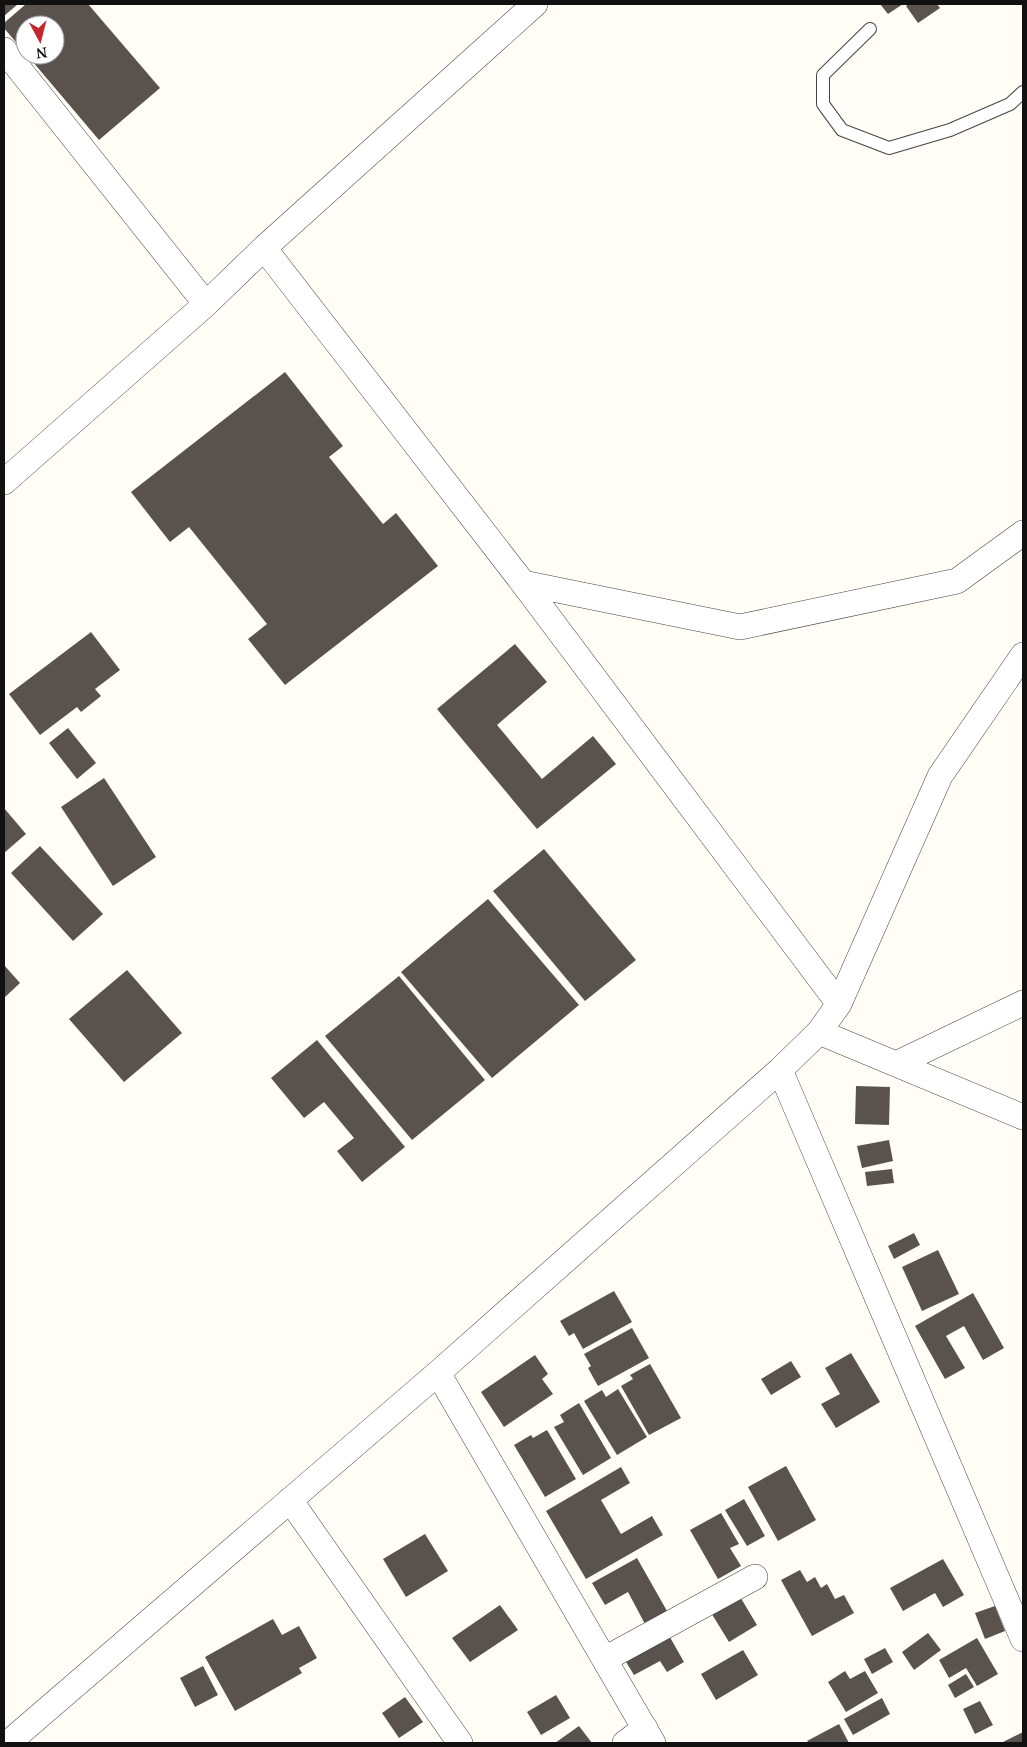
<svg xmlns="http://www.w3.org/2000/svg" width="1027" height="1747" font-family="'Noto Serif',serif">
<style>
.building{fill:#5a524d}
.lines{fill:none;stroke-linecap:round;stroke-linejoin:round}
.lane-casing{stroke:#444;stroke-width:14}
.street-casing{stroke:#444;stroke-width:26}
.lane{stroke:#fff;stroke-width:12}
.street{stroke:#fff;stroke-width:25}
</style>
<rect width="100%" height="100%" fill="#fffdf5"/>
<path class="building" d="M4,4H18L4,16Z
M26,4H88L160,88L99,140L27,55H55V25H25V53L4,28V23Z
M880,4H903L888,14Z
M909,4H937L940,8L918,23L906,6Z
M285,372L343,446L329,457L383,524L396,513L438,566L285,685L248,639L267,624L189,527L170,542L131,492Z
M91,632L120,670L95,689L101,696L81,712L77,707L40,735L9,694Z
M515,644L547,682L497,725L542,779L593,736L616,764L537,829L437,709Z
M68,728L96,763L77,779L49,743Z
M104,778L156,857L113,886L61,807Z
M4,808L26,834L4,853Z
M40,846L103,914L73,941L11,873Z
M544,849L636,960L585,1001L493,891Z
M488,899L579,1005L492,1078L401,972Z
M4,965L20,983L4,998Z
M127,970L182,1033L124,1082L69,1019Z
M399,976L485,1080L412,1140L325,1036Z
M317,1040L405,1147L362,1182L337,1151L354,1138L324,1102L304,1118L271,1078Z
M856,1086L890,1087L889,1125L855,1124Z
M889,1140L893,1161L862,1168L857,1146Z
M892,1169L894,1183L867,1186L865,1172Z
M914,1233L920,1245L894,1259L888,1246Z
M938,1250L959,1294L922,1311L902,1267Z
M614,1291L632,1322L583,1349L574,1333L569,1336L560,1321Z
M973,1293L1004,1348L983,1360L964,1326L946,1336L965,1368L945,1379L915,1326Z
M632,1328L649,1358L598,1386L588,1368L591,1366L584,1354Z
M851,1353L880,1402L836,1428L821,1404L840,1394L825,1368Z
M535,1355L548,1374L542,1379L553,1394L504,1427L481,1392Z
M791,1361L801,1377L771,1395L761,1379Z
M650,1364L681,1418L649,1435L621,1386L633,1379L630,1375Z
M618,1389L647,1437L617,1455L584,1401L602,1390L606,1397Z
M579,1403L611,1458L583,1475L554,1427L564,1422L560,1415Z
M547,1430L576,1479L545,1497L514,1445L531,1435L533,1438Z
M786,1466L816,1520L778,1541L748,1487Z
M621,1467L630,1483L601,1500L621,1534L652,1516L663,1535L586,1579L546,1511Z
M744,1499L765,1536L747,1546L725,1510Z
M721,1513L739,1544L730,1548L741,1566L718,1579L690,1530Z
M425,1534L448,1571L406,1597L383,1559Z
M637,1558L667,1611L645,1624L628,1592L605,1605L592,1583Z
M943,1559L964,1595L943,1607L935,1593L903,1611L890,1588Z
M800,1570L807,1582L815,1577L821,1588L827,1584L835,1599L844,1595L854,1613L812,1636L781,1580Z
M739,1595L757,1625L729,1642L710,1611Z
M500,1605L518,1630L470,1662L452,1638Z
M995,1606L1005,1631L985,1639L975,1613Z
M273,1619L282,1635L299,1626L317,1658L299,1668L302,1673L235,1711L205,1657Z
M667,1632L684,1662L667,1672L660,1661L634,1675L623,1657Z
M928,1633L941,1650L914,1670L902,1652Z
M977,1638L998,1674L977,1686L966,1668L949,1678L939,1660Z
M885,1648L893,1662L872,1674L864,1659Z
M743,1650L758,1675L716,1700L701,1674Z
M203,1666L218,1695L195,1707L180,1678Z
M845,1671L850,1679L865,1671L878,1693L846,1712L828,1682Z
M966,1674L974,1687L955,1698L948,1685Z
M556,1695L570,1718L541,1735L527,1712Z
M405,1697L423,1722L399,1738L382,1713Z
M882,1698L890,1714L853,1735L844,1719Z
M980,1701L993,1725L975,1734L963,1709Z
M839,1724L849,1743H809L807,1741Z
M579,1726L592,1743H555Z
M1023,1732V1743H1001Z"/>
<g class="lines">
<g class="lane-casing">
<path id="lane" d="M870,29L823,75V104L842,130L889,148L950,130L1010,104L1023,92"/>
</g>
<g class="street-casing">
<path id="street" d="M4,50L206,304
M264,248L523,583L839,1004
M4,482L206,304L264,248L535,4
M523,583L740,627L957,581L1023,533
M819,1032L1023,1117
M896,1064L1023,1003
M780,1070L1023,1639
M438,1373L653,1743
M290,1500L460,1743
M605,1659L755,1577
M8,1743L438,1373L780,1070L819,1032L839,1004L940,776L1023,655
M625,1743L645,1728"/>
</g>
<use href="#lane" class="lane"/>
<use href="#street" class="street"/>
</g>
<rect width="1027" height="1747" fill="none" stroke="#111111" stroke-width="10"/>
<g transform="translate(40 40) rotate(173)"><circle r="24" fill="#ffffff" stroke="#a0a0a0"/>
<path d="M0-4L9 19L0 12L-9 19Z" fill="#c4262e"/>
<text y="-8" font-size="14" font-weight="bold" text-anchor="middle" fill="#111111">N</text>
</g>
</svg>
